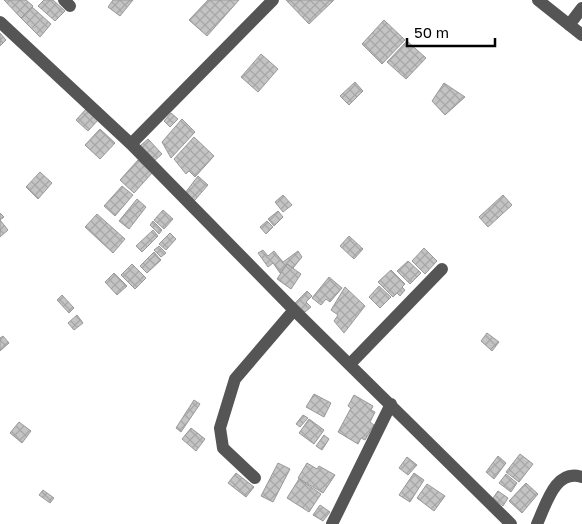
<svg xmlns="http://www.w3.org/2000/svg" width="582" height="524" font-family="'Golos Text',sans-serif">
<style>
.building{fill:url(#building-cross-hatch);stroke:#999}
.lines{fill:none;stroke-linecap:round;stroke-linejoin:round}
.minor{stroke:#555;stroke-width:12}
</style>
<defs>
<pattern id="building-cross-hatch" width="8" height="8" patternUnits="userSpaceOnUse" patternTransform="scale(1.25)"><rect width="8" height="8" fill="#c4c4c4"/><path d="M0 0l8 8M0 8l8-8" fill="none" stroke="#a7a7a7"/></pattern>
</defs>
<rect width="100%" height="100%" fill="#fff"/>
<path class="building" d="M4,0H26L33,6L21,18Z
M44,0H53L65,11L55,21L38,6Z
M113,0H133L120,16L108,7Z
M208,0H239L207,36L189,20Z
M286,0H334L309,24Z
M32,7L51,24L40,37L21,18Z
M384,20L405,40L382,64L362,44Z
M0,33L6,40L0,46Z
M407,41L426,58L406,79L387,62Z
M261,54L278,69L258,92L241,77Z
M355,82L363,91L349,105L340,96Z
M444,83L465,97L445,115L432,101Z
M87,108L99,119L88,131L76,120Z
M171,113L178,119L170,127L164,121Z
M182,119L195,132L171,158L162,142Z
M100,129L115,143L100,159L85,145Z
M194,137L214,156L195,177L189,171L186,174L174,159Z
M148,139L162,154L154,161L140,146Z
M138,160L152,173L134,193L120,180Z
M40,172L52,183L38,199L26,187Z
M198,176L208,185L194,201L185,193Z
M122,186L133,195L115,216L104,206Z
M283,195L292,205L283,212L275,202Z
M503,195L512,205L488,227L479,217Z
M137,199L146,207L129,229L119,221Z
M163,210L173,219L164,229L154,220Z
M278,211L283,217L274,226L268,219Z
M0,213L4,217L0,220L8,230L0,237Z
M97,214L125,239L113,253L85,227Z
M153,221L162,230L159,234L150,225Z
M267,221L273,227L266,234L260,227Z
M153,230L158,236L142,252L136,246Z
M170,233L176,239L166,250L159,244Z
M349,236L363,249L354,259L340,246Z
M159,246L166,253L161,257L154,250Z
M424,248L437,261L425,274L412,261Z
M263,250L268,256L274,251L283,262L298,251L302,257L293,268L287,264L280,273L273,263L268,267L258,253Z
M154,252L161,260L147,273L140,266Z
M408,261L421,273L410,284L397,271Z
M132,264L146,278L135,289L121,275Z
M287,264L301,274L291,289L277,279Z
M391,270L405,284L402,287L405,290L400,296L397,293L393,297L378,282Z
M114,273L127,286L117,295L105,282Z
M329,277L342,288L330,302L326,299L321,305L312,298Z
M379,286L391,297L380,308L369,297Z
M345,287L365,306L344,333L334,321L338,315L331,310Z
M307,291L312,296L306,302L311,307L305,312L295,303Z
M62,295L74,308L69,313L57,300Z
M77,315L83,323L74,330L68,323Z
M487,333L499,342L492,351L481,341Z
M3,336L9,343L0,351V338Z
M314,394L331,403L324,417L306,407Z
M354,395L373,406L371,410L375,412L370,422L374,425L365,440L361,438L358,444L338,432L351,408L348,406Z
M194,400L200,404L181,432L176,428Z
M303,415L308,418L300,427L296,424Z
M309,419L324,430L314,444L299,433Z
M19,422L31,431L22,443L10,433Z
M191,428L205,439L196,451L182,439Z
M324,435L329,439L322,450L316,446Z
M520,454L533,464L519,482L506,472Z
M498,456L506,463L494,479L486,472Z
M407,457L417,465L408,475L399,468Z
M278,463L290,469L273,502L261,496Z
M307,463L317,469L319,466L335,475L323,493L298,478Z
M236,473L254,487L246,497L228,483Z
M414,473L424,480L410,502L399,495Z
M506,474L517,483L511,492L499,483Z
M299,479L321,494L309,512L287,498Z
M526,483L538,494L522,513L509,501Z
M427,484L445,496L434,511L417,498Z
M43,490L54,498L50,503L39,495Z
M498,491L508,498L503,506L493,498Z
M320,505L330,512L323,521L313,515Z"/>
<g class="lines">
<path class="minor" d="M64,0L70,6
M538,0L582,35
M0,22L131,144L294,310L511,524
M569,25L582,8
M131,144L273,0
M350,364L442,269
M255,478L223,448L220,428L235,379L294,310
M332,524L391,404
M537,524C546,505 555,468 582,477"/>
</g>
<path d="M407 38v8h88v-8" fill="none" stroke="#000000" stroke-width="2.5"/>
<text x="414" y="38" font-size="15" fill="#000000" stroke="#ffffff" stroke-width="4" paint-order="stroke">50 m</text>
</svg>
